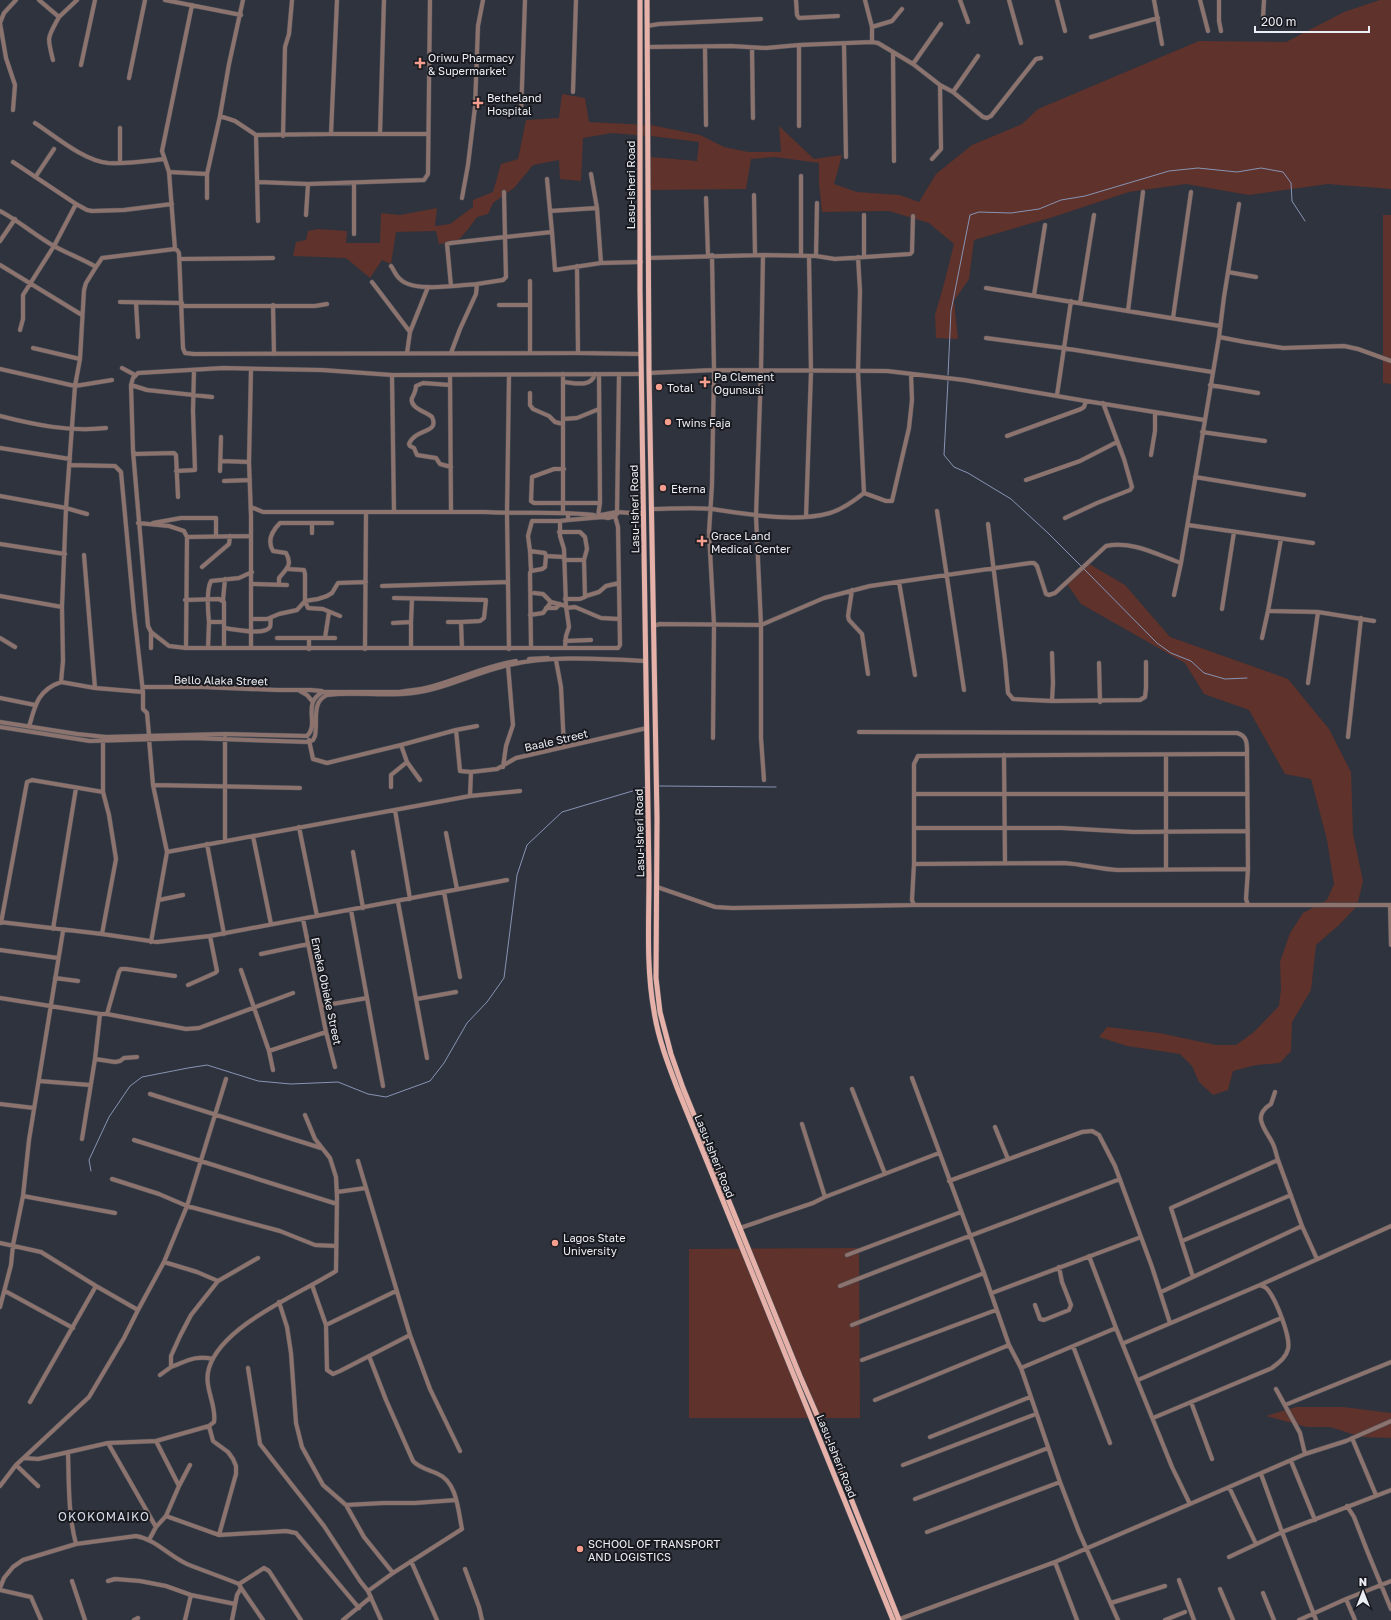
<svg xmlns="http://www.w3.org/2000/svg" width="1391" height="1620" font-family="'Golos Text',sans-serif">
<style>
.green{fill:#5f322b}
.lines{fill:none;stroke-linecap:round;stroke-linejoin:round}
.stream{stroke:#8894b5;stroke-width:1}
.minor-casing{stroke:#4c515a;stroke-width:5}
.major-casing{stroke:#4c515a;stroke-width:6}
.minor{stroke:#8c736e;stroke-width:4}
.major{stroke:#e5b1a8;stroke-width:5}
.poi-dot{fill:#f59d8e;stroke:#181a1f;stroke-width:1.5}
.labels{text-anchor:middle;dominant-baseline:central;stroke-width:4;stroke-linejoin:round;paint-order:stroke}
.poi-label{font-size:11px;fill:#ebeef5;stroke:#181a1f;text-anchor:start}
.street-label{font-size:11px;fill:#ebeef5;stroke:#181a1f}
.neighbourhood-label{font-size:12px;letter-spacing:1px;fill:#d7ddeb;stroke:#181a1f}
</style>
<rect width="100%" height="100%" fill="#2e333d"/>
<path class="green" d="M1380,0H1391V189L1328,184L1249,195L1186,184L1129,192L1053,217L974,240L969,279L954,301L958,339L936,338L935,315L944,284L954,244L929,223L889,211L822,212L819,183V163L775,157L751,159L746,189L650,190L651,157L697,161L699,142L651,136V125L700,135L724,147L748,152H781L779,126L814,159L842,155L834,184L857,192L900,195L919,202L936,174L972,145L1022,124L1038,109L1199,41L1286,42L1344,12Z
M562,94L585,98L589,122L648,125V136L612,133L583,138L581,181L560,179L559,160L533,165L514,188L493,203L488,214L477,217L469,228L457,242L439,244L436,231L396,232L391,264L382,260L370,278L346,258L293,256L296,242L306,240L308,231L318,229L347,231L346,243H380L381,213L400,215L437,208L435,226L450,224L473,207V200L493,192L501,164L518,159L526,120L559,118Z
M1383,215H1391V384L1383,383Z
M1086,562L1125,585L1170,637L1288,679L1329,729L1351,772L1353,834L1363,881L1357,906L1339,925L1316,945L1311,990L1292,1022L1291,1051L1280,1063L1256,1065L1233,1071L1228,1090L1213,1095L1199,1082L1192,1066L1180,1054L1127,1046L1099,1037L1107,1027L1159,1033L1216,1045H1236L1254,1032L1279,1006L1281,989L1280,962L1290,933L1303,913L1327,900L1334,884L1327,840L1311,779L1285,774L1249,710L1204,694L1185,663L1081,604L1067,584Z
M859,1248L860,1418H689V1249Z
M1296,1407H1343L1391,1413V1438L1362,1437L1330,1427H1307L1266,1416Z"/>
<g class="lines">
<path class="stream" d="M948,375L951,311L970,215L979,212L1011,213L1039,209L1061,200L1085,196L1169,171L1198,168L1237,172L1261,168L1283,172L1291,183L1292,201L1305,221
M948,381L944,455L954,467L968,473L1011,499L1048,533L1081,566
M1083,568L1157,643L1171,653L1191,661L1204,673L1225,679L1247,678
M659,786L776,787
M91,1171L89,1160L109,1117L130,1086L142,1077L188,1068L207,1065L258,1081L291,1084L338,1082L368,1094L386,1097L430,1081L444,1063L467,1023L487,1002L504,978L517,875L527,845L562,812L646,787"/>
<g class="minor-casing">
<path id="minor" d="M39,0L59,17C47,39 47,36 53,60
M165,0L241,15
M796,0L797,15L799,18L838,16
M865,0L872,27V42
M960,0L968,22
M1009,0L1021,43
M1057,0L1065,31
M1154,0L1162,44
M1200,0L1208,31
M1219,0V21L1221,31
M192,5L162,151L169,172L175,249L177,250L179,253L183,348L185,353L194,354L578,353L641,354
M59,17L77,0
M1263,18L1264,0
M0,23L6,58L15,85L13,110
M0,23L4,13L16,0
M647,26L659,24L761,19
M872,27L892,21L902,9
M1091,37L1158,18
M844,44L846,157
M799,45V126
M647,47L731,46L766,48L799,45L872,42L878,43L913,64L940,85L953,92L983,117L987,118L991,116L1036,59L1041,58
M705,47L706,125
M752,48L753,118
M893,53L894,161
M913,64L941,24
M81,65L95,0
M129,78L145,0
M573,92L576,0
M953,92L978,56
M521,114L525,0
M220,116L235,121L256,135L331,134H428
M35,123C55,136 84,161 108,163C127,164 146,161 164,159
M120,128V163
M331,134L337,0
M380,134L384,0
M256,135L258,221
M283,136L285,47L289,34L292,0
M932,159L941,149L940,85
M13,162L76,204
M169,172L207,174
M591,174L597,208L601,263
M36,176L54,149
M547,179L552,232
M258,182L308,184L424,180L428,174L430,0
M754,195L755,255
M207,198V174L220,116L229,64L243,0
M462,198L468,165L475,107L478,26L483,0
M706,198L708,255
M0,211C19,221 36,236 54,246C68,254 83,259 96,267L102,258L175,249
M550,211L597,208
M306,215L308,184
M864,215V256
M354,234V183
M0,241L15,219
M712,255L714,370L712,485L709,532L714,624L713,738
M763,255L761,371L756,516L761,625V738L764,780
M801,256V176
M816,256L817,203
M648,258L763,255L816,256L835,259L910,254L912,252L913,216
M180,259L273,258
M0,265L82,315
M391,266C394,270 396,276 400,279C413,293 459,285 477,284
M577,266L578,353
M1228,272L1256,277
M372,282L410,332
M451,286L447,244L451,243L505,237L504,192
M986,288L1220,326
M1034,295L1045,225
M120,302L182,303
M136,303L138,337
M1080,303L1094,215
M273,305L274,354
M499,305H530
M182,306H315L327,304
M1128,311L1143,192
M1173,318L1191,192
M20,330L23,319V295L54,246L76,204L87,210L92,211L124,210L172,204
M1219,337L1245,342L1283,348L1344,346L1358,349L1391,361
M986,338L1063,348L1212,372
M33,348L80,359
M407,353L410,332L428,287
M451,353L460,329L476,294L477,284L503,280L506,277L505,237L552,232L555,270L601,263L641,262
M530,353V281
M122,368L135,375
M0,369L75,386L112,380
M649,373L714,370L887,371L964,380L1086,401L1204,420
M392,375L394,512
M450,375L451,512
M509,375L507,514L509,649
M564,382C575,383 591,388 595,374
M131,385L147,390L212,397
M450,385L423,383L416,386C416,391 414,394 412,398C409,408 427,412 432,417C440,434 415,428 409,444L410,446L414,448L417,455L436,458L440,464L451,467
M1210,385L1258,393
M530,393V405L533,409L549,416L555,422L563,424
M1057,395L1071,301
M0,416C35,425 70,432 106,428
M563,419L577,418L599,409
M1202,432L1265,441
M1007,436L1081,409L1084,407L1086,401
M0,448L70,459
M133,451L148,626L151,632L169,646L186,648H618L620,645L618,527L615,516L608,518L603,517L568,520
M1151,455L1155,431V412
M221,461L249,462
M69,465L115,466L121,472L134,612L143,692V709L147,713L149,735
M564,469H554L532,477L531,501L534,503H600
M176,471L195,470L193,411L194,370
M220,471L221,437
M1195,477L1304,495
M1026,480L1080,461L1117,442
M224,481L250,480
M864,493L886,501H892L909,428L912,400L911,374
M0,496L66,508L87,514
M178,497L176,455L174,453L135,454L133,451L131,385L133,378L138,373L223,368L322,370L392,375L641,374
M251,507L263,512H485C521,514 558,511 594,515
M651,509C671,509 692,507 712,509C747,514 795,523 830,513C843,509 854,501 864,493L858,372L860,291L858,257
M937,511L964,690
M563,513V374
M617,514L619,375
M601,515L617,512L644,514
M598,516L600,503L599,375
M806,517L811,372L809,256
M1065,518L1097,503L1130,490L1132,487L1124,459L1103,403
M138,523L169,526L184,531L187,537L251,536
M153,523L181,518H216V536
M312,523V533
M988,524L1005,660L1008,693L1013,699L1052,701L1140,700L1145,697L1146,688V662
M1188,525L1313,543
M559,532H580L585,537L587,549L584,560L585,597L580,599H565
M0,544L65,554
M530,551L531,571
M84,555L95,688L143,692
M546,556L545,553L530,551L528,536L532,521H560
M564,560H584
M202,567L229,544L230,536
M288,569L304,570L305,574V601L308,608L323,609L340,616
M899,582L915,675
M252,584L287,585
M279,584V578C286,569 293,565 286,553L273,551C267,541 272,531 280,523H332
M382,586L508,582
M852,590L848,616L849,620L862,634L868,674
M534,593L543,594L551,602
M1174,595L1181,563
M0,596L62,607
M586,596L599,592L606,586L619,583
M394,598L486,600L484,618L480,621L461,622
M185,600L219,599L224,602V648
M223,600L225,579
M546,608H556L560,604
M566,608L575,607L601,618L619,619
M1222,609L1234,532
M1268,611L1318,612L1374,621
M530,615L543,613L551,602L566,606
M251,619H267L279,614L297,610L305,601L318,599L327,596L332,593L338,583L366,582
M209,622C208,612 206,590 211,581L239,578L252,572
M411,622L412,599
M448,622H461L462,648
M393,623L411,622V648
M653,626L660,624L761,625L824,598L870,586L1030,563H1034L1037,566L1046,594L1049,595L1055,593L1106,546C1131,540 1158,555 1181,563L1219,337L1224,297L1239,204
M224,628C233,629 265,636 270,627C271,625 270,620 271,618
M0,638L15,647
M277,638H335
M309,638V649
M325,638L329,612
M1262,638L1268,611L1281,539
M565,641L591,640
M531,647L530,573L531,571L542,569L545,567L546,556L564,557
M565,647L566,636L569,627L566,606L564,549L560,536V521L568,520V513
M151,648V632
M186,648L187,537
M208,648L209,622H224
M251,648V516L249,462L251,369
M365,649L366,513
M1052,653L1053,683L1052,701
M529,659L548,658
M556,660L561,687L564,747
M1099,663L1100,702
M61,682L95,688
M1308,683L1318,612
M143,687H203L277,690H310L322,691
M300,691L307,695L313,702
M0,698L35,705
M0,722L77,734L106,737L225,734L307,736C320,724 301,703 323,692H399C409,690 420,690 430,687C459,679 486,666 516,661
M0,727L90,741L191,738L309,742L313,740L315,736C318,721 311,702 327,695C355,691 385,697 413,693C446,689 476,672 509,665C552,655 602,659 646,661
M29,727C35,705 38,690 61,682L63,661L62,607L66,508L75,386L80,359L84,290L86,283L96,267
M456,730L460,771L471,772L497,769L516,758L647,728
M859,732L1237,733C1248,736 1247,745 1247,754
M1348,737L1361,618
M149,739L153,785L167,852L151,942
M309,740L313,759L327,763L401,745L456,730L477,726
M1004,755L1005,863
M1166,755V870
M407,762L420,780
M503,767L506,746L513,725L508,665
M153,785L300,788
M391,787V775L407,762L401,745
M914,794H1247
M470,796L471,772
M395,810L410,899
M299,827L317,916
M914,828H1062L1133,832L1248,831
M446,833L457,889
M253,836L271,924
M225,841V738
M207,844L224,934
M167,852L470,796L520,791
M353,852L363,908
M914,864L1064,863C1082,864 1099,869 1117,870L1248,869
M657,887L715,907L732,908L914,905H1391
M444,892L460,977
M159,900L183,895
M398,902L427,1058
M914,905L912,900L914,864V764L918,756L1218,754H1247L1248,869L1246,899L1248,905
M1390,905L1391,945
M351,910L383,1086
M303,919L326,1032L335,1067
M0,922L102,934L157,942L210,936L507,880
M1,923L27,782L32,780L103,792
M53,929L76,788
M102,934L116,859L109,815L103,792V741
M0,950L58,958
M261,954L308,944
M241,970L269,1051L326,1032
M55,978L78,981
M188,985L215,973L217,971L210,936
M0,998L100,1014H107L186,1029L199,1028L293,993
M417,999L456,992
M321,1006L367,998
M107,1014L119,972L121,969H126L175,976
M269,1051L273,1070
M95,1059L115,1062L120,1061L124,1058L137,1057
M912,1078L984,1273L1009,1345L1021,1368L1060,1482L1079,1532L1118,1620
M39,1081L90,1085
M852,1089L885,1174
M1275,1092L1271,1104C1252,1116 1264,1127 1272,1142C1275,1147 1276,1154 1278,1160
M150,1094L321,1148
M0,1104L34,1108
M802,1124L825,1197
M995,1127L1008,1159
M82,1139L95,1059L100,1014
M134,1140L337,1204
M358,1161L410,1335L430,1389L460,1451
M112,1179L159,1194L187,1206L280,1231L315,1245L336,1246
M949,1181L1082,1132L1092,1131L1099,1135L1115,1166L1152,1267L1170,1323
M337,1192L366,1188
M23,1196L115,1213
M1302,1226L1317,1259
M740,1228L813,1203L825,1197L939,1153
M1182,1241L1291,1195
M0,1243L41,1252L96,1286L138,1310
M847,1255L961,1212
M164,1262L197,1272L218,1281
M312,1285L326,1325L327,1370L333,1374L340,1371L410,1335
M1260,1285L1391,1226
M840,1286C933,1249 1027,1215 1120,1179
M5,1291L73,1328
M1161,1292L1302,1226L1278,1160L1171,1208L1193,1277
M992,1293L1141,1237
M279,1302L287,1327L291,1353L296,1423L302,1447L323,1485L346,1505L364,1537L393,1573
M1035,1305L1040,1319L1044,1320L1069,1310L1071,1305L1062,1282L1059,1267
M0,1307L11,1265L13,1245L23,1196L29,1140L63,931
M326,1325L396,1291
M852,1325L984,1273
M1124,1343L1260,1285C1263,1286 1266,1287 1268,1290C1276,1300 1291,1337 1288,1349C1286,1358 1278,1363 1272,1368L1153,1418
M1073,1346L1110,1443
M862,1360L996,1310
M171,1367C187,1361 195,1355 213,1359
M248,1368L260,1444L324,1526L360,1581L368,1591L381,1620
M1021,1368L1116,1328
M160,1375L171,1367V1356L180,1336L191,1315L218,1281L258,1258
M1138,1380L1281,1318
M1276,1389L1300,1433L1305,1454
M875,1400L1009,1345
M30,1402L96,1286
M1191,1402L1212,1459
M1285,1405L1391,1362
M209,1426L213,1441L228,1452L233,1459L236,1466V1474L219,1535
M930,1437L1030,1397
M1352,1438L1376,1495
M108,1443L156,1527
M68,1452C69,1483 68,1514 76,1544
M24,1458L38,1459L108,1443L156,1441L209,1426L214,1422C217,1405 203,1387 209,1368C222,1325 300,1294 336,1271L337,1198L336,1177L330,1158L315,1139L305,1115
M1291,1461L1315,1520
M16,1465L38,1486
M903,1465L1036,1414
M0,1486L16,1465L89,1397L124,1338L138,1310L164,1262L187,1206L226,1079
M179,1486L190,1465
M1229,1487L1256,1544
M915,1499L1048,1448
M1190,1504L1305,1454L1346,1441L1391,1421
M346,1505L383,1503H415L456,1500
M1347,1506L1354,1517L1368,1553L1391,1609
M166,1516L219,1535L286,1531L296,1533L359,1608
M927,1532L1060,1482
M149,1540L156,1527L166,1516L179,1486L156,1441
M1229,1557L1282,1532L1261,1474
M411,1561L437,1620
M1055,1562L1077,1620
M465,1569L479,1607L482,1620
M1179,1580L1194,1620
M72,1581L85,1620
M108,1581L115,1579L140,1581L166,1586L191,1595L235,1604
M0,1588L4,1578L13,1567L23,1560L76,1544L136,1536C155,1539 169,1556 187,1564C204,1571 222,1577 239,1584
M241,1588L263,1620
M1220,1589L1233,1620
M0,1590L31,1597L41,1620
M368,1591L393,1573L462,1529C458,1510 457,1482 438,1474C430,1470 419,1468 413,1461L386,1400L369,1356
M1263,1593L1274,1620
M1111,1603L1165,1586
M134,1620L138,1618
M185,1620L191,1595
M232,1620L237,1595L241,1588L239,1584L264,1568L269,1571L301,1620
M343,1620L371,1597
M897,1620L1055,1562L1190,1504L1172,1467L1116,1328L1089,1256
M1165,1620L1185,1612
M1299,1620L1346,1599
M1316,1620L1282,1532L1391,1490
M1355,1620L1346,1599L1391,1581"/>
</g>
<g class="major-casing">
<path id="major" d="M640,0V289L649,877C649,921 646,967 654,1011C658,1038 668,1064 678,1090L893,1620
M647,0L649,373L657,818L656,978L660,1012L671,1054L683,1088L800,1376L827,1438L899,1620"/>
</g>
<use href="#minor" class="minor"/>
<use href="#major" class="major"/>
</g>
<g class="poi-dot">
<path d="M418 57h4v4h4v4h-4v4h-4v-4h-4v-4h4z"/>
<path d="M476 97h4v4h4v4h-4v4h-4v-4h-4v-4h4z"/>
<path d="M703 376h4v4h4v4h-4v4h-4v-4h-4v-4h4z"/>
<circle cx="659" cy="387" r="4"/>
<circle cx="668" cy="422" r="4"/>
<circle cx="663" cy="488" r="4"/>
<path d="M700 535h4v4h4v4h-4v4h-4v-4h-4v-4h4z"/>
<circle cx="555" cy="1243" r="4"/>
<circle cx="580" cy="1549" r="4"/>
</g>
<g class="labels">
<g class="poi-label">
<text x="428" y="57">Oriwu Pharmacy<tspan x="428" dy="13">&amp; Supermarket</tspan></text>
<text x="487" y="97">Betheland<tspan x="487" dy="13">Hospital</tspan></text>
<text x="714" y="376">Pa Clement<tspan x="714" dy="13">Ogunsusi</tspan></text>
<text x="667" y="387">Total</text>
<text x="676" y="422">Twins Faja</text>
<text x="671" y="488">Eterna</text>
<text x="711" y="535">Grace Land<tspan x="711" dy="13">Medical Center</tspan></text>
<text x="563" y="1237">Lagos State<tspan x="563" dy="13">University</tspan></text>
<text x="588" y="1543">SCHOOL OF TRANSPORT<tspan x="588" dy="13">AND LOGISTICS</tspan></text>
</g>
<g class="street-label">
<text transform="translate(630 185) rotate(-90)">Lasu-Isheri Road</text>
<text transform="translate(634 509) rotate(-91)">Lasu-Isheri Road</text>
<text transform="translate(221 680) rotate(1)">Bello Alaka Street</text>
<text transform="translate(556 740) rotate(-13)">Baale Street</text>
<text transform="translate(639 833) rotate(-91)">Lasu-Isheri Road</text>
<text transform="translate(327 991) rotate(78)">Emeka Obieke Street</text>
<text transform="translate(715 1156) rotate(68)">Lasu-Isheri Road</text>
<text transform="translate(837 1456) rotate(68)">Lasu-Isheri Road</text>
</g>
<g class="neighbourhood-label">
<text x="104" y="1516">OKOKOMAIKO</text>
</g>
</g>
<g transform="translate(1363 1592)" stroke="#181a1f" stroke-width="3" paint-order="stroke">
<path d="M0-3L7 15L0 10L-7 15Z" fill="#ebeef5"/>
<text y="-6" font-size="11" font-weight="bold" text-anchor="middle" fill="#ebeef5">N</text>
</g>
<path d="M1255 26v6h114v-6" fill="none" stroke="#ebeef5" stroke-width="2"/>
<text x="1261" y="26" font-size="12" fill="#ebeef5" stroke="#181a1f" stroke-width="3" paint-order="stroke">200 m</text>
</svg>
